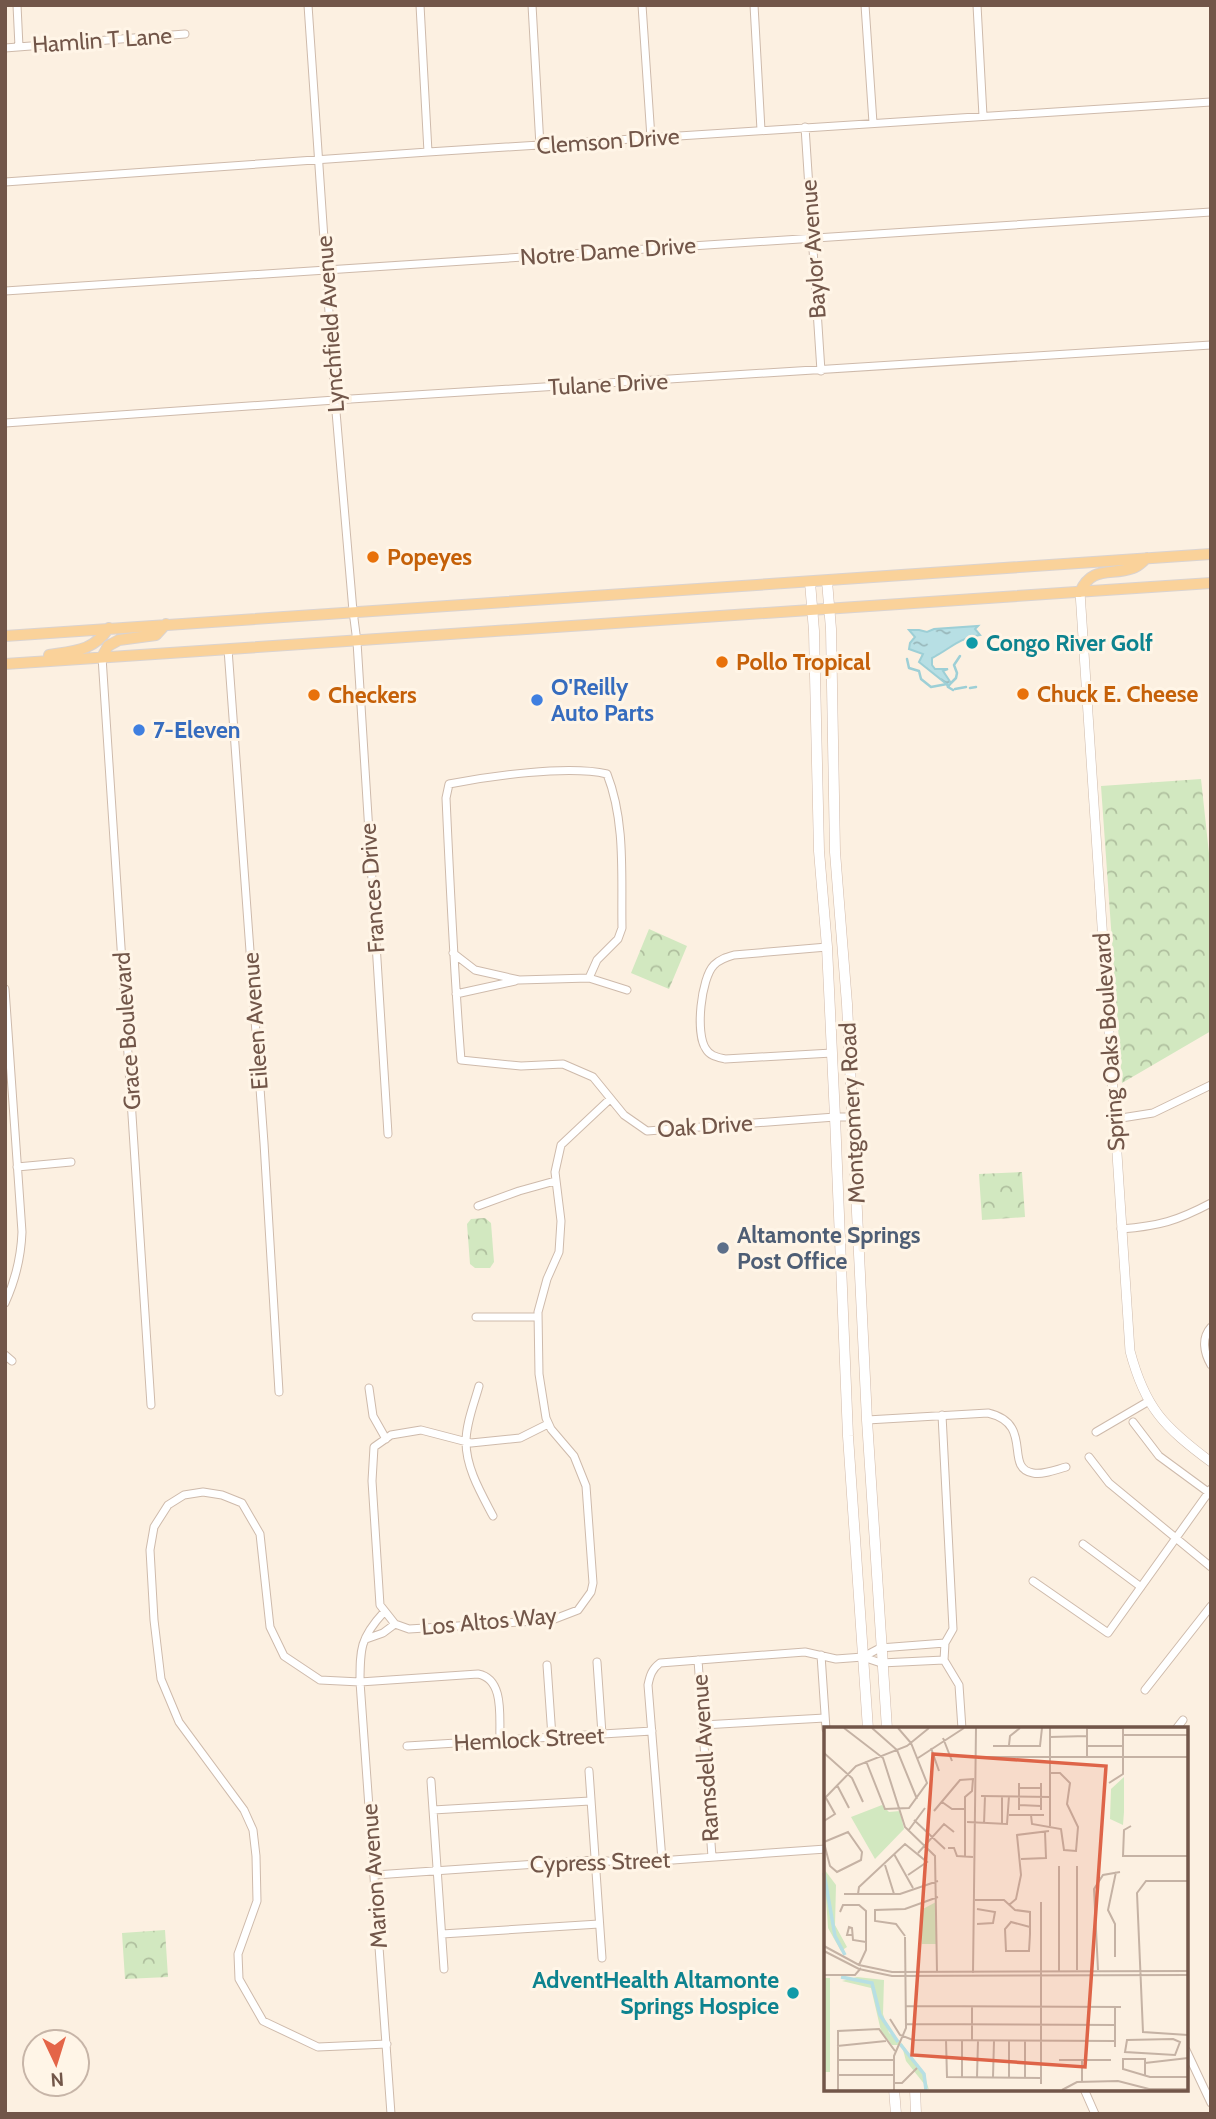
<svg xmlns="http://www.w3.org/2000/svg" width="1216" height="2119" font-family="Cabin,sans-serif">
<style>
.forest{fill:url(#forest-crowns)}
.water{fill:url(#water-ripples);stroke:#9dcfd6;stroke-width:2}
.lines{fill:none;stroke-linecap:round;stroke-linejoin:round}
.stream{stroke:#9dcfd6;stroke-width:2.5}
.minor-casing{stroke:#cebaab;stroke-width:9}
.tertiary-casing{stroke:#cebaab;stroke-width:10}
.secondary-casing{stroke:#d1b9a9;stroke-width:11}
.primary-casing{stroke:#dad3d0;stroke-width:12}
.minor{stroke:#fff;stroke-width:7}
.tertiary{stroke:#fff;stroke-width:9}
.secondary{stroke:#fff;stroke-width:10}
.primary{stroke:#fad29a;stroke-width:10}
.food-dot{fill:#e8710a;stroke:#fff5e7;stroke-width:2.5}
.culture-dot{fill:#0f9aa8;stroke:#fff5e7;stroke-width:2.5}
.shop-dot{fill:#3f7fe0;stroke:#fff5e7;stroke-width:2.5}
.service-dot{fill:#5c6f8a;stroke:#fff5e7;stroke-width:2.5}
.labels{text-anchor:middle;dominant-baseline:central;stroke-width:6;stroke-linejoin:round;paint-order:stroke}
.street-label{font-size:23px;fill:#725649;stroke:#fff5e7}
.food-label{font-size:23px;font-weight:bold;fill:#c56008;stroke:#fff5e7;text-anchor:start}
.culture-label{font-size:23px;font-weight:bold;fill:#0d838f;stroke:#fff5e7;text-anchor:start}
.shop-label{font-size:23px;font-weight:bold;fill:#366cbe;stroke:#fff5e7;text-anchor:start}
.service-label{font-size:23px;font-weight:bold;fill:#4e5e75;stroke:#fff5e7;text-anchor:start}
.inset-river{fill:none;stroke:#b7dfe4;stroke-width:3.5}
.inset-road{fill:none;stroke:#c5b2a4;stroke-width:2}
.view{fill:#de6448;fill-opacity:0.15;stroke:#de6448;stroke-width:3.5}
.inset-edge{fill:none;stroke:#725649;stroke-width:3.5}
</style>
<defs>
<pattern id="forest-crowns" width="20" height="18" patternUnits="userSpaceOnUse" patternTransform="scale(1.75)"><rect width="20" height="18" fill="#d2e8c0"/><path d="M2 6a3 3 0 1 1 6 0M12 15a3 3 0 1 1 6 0" fill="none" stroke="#afbf9e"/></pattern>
<pattern id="water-ripples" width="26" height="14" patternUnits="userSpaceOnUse" patternTransform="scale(1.75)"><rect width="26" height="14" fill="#b7dfe4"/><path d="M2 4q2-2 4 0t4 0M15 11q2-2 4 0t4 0" fill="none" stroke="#99b8bb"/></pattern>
</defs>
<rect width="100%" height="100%" fill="#fcf0e1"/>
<path class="forest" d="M1201,779L1211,872V1031L1122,1083L1101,786Z
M649,929L687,946L669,989L631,973Z
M1022,1172L1025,1217L982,1220L979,1174Z
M485,1218L491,1223L494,1262L490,1268H475L470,1264L467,1224L471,1219Z
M165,1930L168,1977L125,1979L122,1933Z"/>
<path class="water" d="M978,626L975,629L980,635C958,638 950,649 932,658V665L935,669H948L943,671L951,683L949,686L919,662L923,654L909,649L910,643L915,637L909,630H919L927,632L934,629Z"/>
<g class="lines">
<path class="stream" d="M907,659L909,668L919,671L921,679L931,687L947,684L948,687L953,690
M951,683L956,678L957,673L954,665L960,656
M970,688L976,687
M955,689L966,687"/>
<g class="minor-casing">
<path id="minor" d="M17,5L19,47
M308,5L335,400L353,611L357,642L388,1134
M420,5L428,152
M532,5L540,146
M642,5L651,138
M754,5L761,130
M865,5L873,123
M977,5L983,116
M5,48L185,34
M805,127L821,371
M5,182L428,152L1211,102
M5,291L1211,212
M5,423L335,400L1211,345
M228,649L264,1143L279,1392
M102,657L151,1405
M827,947L734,955C727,957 720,959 714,965C701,978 695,1034 706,1049C710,1056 717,1057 725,1059L832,1053
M453,953L475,970L519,980L589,978L597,960L618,939L622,928C621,878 626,822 607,774C568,765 489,776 449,784L446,798C450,886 454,973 461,1060L521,1066L563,1064L593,1077L624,1115L647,1131L835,1117H852
M589,978L627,990
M5,989L22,1232C21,1257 16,1279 5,1303
M456,994L515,981
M1115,1119L1153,1113L1211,1085
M17,1167L71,1162
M478,1206L519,1191L555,1181
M1121,1229C1159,1226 1177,1221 1211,1203
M476,1317H538
M1211,1327C1201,1338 1204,1353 1211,1365
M5,1355L12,1361
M479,1386C474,1404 466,1423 466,1442C466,1468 481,1493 493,1516
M369,1388L373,1416L386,1439
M942,1415L953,1629L945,1643L944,1660L959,1685L962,1729
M867,1420L988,1413C1035,1424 1003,1468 1033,1473C1043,1475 1055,1470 1066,1467
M1133,1422L1159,1456L1208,1492
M548,1424L520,1438L471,1443L421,1430L391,1435L374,1447L372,1481L380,1605L395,1624L409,1629L552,1620L578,1610L591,1592L593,1583L586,1486L574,1456L551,1429L546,1418L539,1374L538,1312L547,1279L559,1252L561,1221L555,1172L561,1145L610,1099
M1096,1432L1149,1401
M1089,1457L1109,1483L1211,1567
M1083,1544L1141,1587
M1033,1581L1108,1633L1211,1489
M384,1612C360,1638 360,1649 360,1682L391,2114
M366,1639L383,1633L395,1624
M821,1655L826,1729
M863,1657L880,1648L945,1643
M698,1660L712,1857
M597,1662L602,1734
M547,1665L552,1737
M1145,1690L1211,1606
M703,1725L825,1718
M1176,1729L1183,1720
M407,1746L652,1731
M589,1771L602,1958
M431,1781L444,1969
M433,1810L590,1801
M662,1860L648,1685C650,1675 652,1669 660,1663L805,1652L836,1659L863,1657L881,1663L944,1660
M375,1875L595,1860L631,1863L826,1849
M442,1934L599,1924
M387,2044L318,2047L263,2021L239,1979L238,1954L257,1901L256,1856L253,1830L244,1810L179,1722L161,1679L154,1620L150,1550L154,1527L168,1505L184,1495L203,1492L222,1495L242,1503L260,1534L270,1627L284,1656L320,1680L360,1682L478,1674C505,1679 499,1718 500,1740
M1186,2050L1211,2103
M1084,2089L1095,2114"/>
</g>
<g class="tertiary-casing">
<path id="tertiary" d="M1080,592L1130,1351C1145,1408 1164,1427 1211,1462"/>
</g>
<g class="secondary-casing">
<path id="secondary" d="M827,581L831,629L835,852L847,1004L867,1420L887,1729
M810,582L814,631L819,851L827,947L835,1117L848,1436L868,1729
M894,2089L896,2114
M915,2089L916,2114"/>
</g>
<g class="primary-casing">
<path id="primary" d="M1080,592C1092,565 1111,576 1133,568C1138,567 1143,561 1147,558
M5,636L1211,554
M49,655C75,651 93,651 109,628
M102,657L108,646L119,640L156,635L166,624
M5,664L1211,583"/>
</g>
<use href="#minor" class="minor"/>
<use href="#tertiary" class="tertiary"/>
<use href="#secondary" class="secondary"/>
<use href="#primary" class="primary"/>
</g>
<g class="food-dot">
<circle cx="373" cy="557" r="7"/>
<circle cx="722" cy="662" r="7"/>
<circle cx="1023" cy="694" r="7"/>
<circle cx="314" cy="695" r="7"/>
</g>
<g class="culture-dot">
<circle cx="972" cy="643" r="7"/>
<circle cx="793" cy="1993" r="7"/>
</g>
<g class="shop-dot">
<circle cx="537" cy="700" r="7"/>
<circle cx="139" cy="730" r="7"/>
</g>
<circle class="service-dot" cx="723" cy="1248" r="7"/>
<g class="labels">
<g class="street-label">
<text transform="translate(102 40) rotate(-4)">Hamlin T Lane</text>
<text transform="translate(608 141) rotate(-4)">Clemson Drive</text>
<text transform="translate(813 249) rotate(-94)">Baylor Avenue</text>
<text transform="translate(608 251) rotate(-4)">Notre Dame Drive</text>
<text transform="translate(330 324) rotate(-94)">Lynchfield Avenue</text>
<text transform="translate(608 384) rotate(-3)">Tulane Drive</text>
<text transform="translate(372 888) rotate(-94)">Frances Drive</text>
<text transform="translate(255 1021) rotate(-94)">Eileen Avenue</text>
<text transform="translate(127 1031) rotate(-94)">Grace Boulevard</text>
<text transform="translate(1109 1042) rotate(-94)">Spring Oaks Boulevard</text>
<text transform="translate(852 1113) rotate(-93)">Montgomery Road</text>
<text transform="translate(705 1126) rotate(-4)">Oak Drive</text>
<text transform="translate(489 1621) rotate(-5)">Los Altos Way</text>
<text transform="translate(529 1739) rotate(-3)">Hemlock Street</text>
<text transform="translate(705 1758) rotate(-94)">Ramsdell Avenue</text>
<text transform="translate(600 1862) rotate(-2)">Cypress Street</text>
<text transform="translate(374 1876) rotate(-94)">Marion Avenue</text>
</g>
<g class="food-label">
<text x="387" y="557">Popeyes</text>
<text x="736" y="662">Pollo Tropical</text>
<text x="1037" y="694">Chuck E. Cheese</text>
<text x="328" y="695">Checkers</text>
</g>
<g class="culture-label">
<text x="986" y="643">Congo River Golf</text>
<text x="779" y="1980" text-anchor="end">AdventHealth Altamonte<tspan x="779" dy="26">Springs Hospice</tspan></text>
</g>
<g class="shop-label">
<text x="551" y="687">O'Reilly<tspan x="551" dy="26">Auto Parts</tspan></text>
<text x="153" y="730">7-Eleven</text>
</g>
<g class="service-label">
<text x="737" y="1235">Altamonte Springs<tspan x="737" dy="26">Post Office</tspan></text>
</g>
</g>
<g transform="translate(824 1727)">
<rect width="364" height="364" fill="#fcf0e1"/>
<path d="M300,50V85L299,98L286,92L287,62ZM0,251H6V345H1Z" fill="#d2e8c0"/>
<path d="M58,78L65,85L76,84L80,102L51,132L27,90ZM112,175V217H98L97,183Z" fill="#d2e8c0"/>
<path d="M0,142L12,158L11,198L23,220L17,224L4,201ZM33,250L60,253L59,287L65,306L76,314L74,318H68L57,304L47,261L18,254ZM77,315L101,350L105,363L82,334Z" fill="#d2e8c0"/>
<path class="inset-river" d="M0,146L11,209L21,228M17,250L48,256L56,288L74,315M76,317L100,347L102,363"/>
<path class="inset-road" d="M20,1L59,31L81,100L111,129L113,245M48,1L73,23L93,72M263,1H299M299,8H364M226,10L263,9M119,11L128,34M185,18L186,9L196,1M169,19H216L218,1M263,19H299M107,21L115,44M0,26L28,51L39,75M152,30H364M263,30V1M94,31L140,1M42,34L61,82L85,81L103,56L87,16L74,1M285,56L299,47V1M13,58L25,81M195,61H217M157,69L226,70M178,69V97M0,72L32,39L83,19L105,1M118,75L128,82H141M195,78L217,79M195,83V56M217,83V56M110,84L136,53L149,52L148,64L141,70V130M185,88H220M207,88L208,97L237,102L240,123L252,124L254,100L243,77L246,56L236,46H226M90,93L121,122M0,94L11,87L2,71M143,95L183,97L185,69M160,97L161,69M226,99V1M307,99L300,103L299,129H364M84,104L101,81M0,115L24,105L38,125L37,133L13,145L6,139L0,116M124,121H130L133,129L149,130M94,126L120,97L130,105M70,127L89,161M197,132L222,131L221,105M61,138L70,167M364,154H322L313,166L319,305L364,308M20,167H76L114,154M34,167L35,160L81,117L103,135L84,148M151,173H180L191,183L206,185V207L205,224H182L181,202L187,195L206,200M185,178L192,172L197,148L193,108L225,104M16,185L19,178H35L42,184V223L35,238M153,197L169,196L171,185L153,182M28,208H23L25,200L28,201L29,213L42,215M81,209L72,197L51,194V183L81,182L114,170M0,219L35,238L68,245L364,244M0,224L35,242L68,249L364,248M291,230V197L284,183L292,145M253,243V139M274,243L270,162L279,148L296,145M235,245V139M149,246L152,1M0,248H31L37,241M82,279L297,280M66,292L76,308L89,313L291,314M82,297L291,298M349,312L356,315L351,328L301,325L303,313ZM122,313L123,350L217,351M148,314V279M13,319L62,314M291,320V279M14,333H70M235,333H287M321,336L364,331M14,348H69M321,348V332H299V342L326,350H364M138,350V313M153,350L154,314M169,350L170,314M185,350V314M201,350V314M258,355V333M69,356H78L93,341M217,357V175M14,363V304L55,302L71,324M70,363V329L82,301L81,210M238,363L253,355L294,354L325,362H364"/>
<path class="view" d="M109,27L282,39L261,340L88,328Z"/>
<rect width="364" height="364" class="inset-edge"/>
</g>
<rect width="1216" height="2119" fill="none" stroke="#725649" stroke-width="14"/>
<g transform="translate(56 2063) rotate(176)"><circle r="33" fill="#fff5e7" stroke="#c7b5a8" stroke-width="2"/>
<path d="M0-5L12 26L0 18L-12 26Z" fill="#e46548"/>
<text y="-10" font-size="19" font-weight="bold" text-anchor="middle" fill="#725649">N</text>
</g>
</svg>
